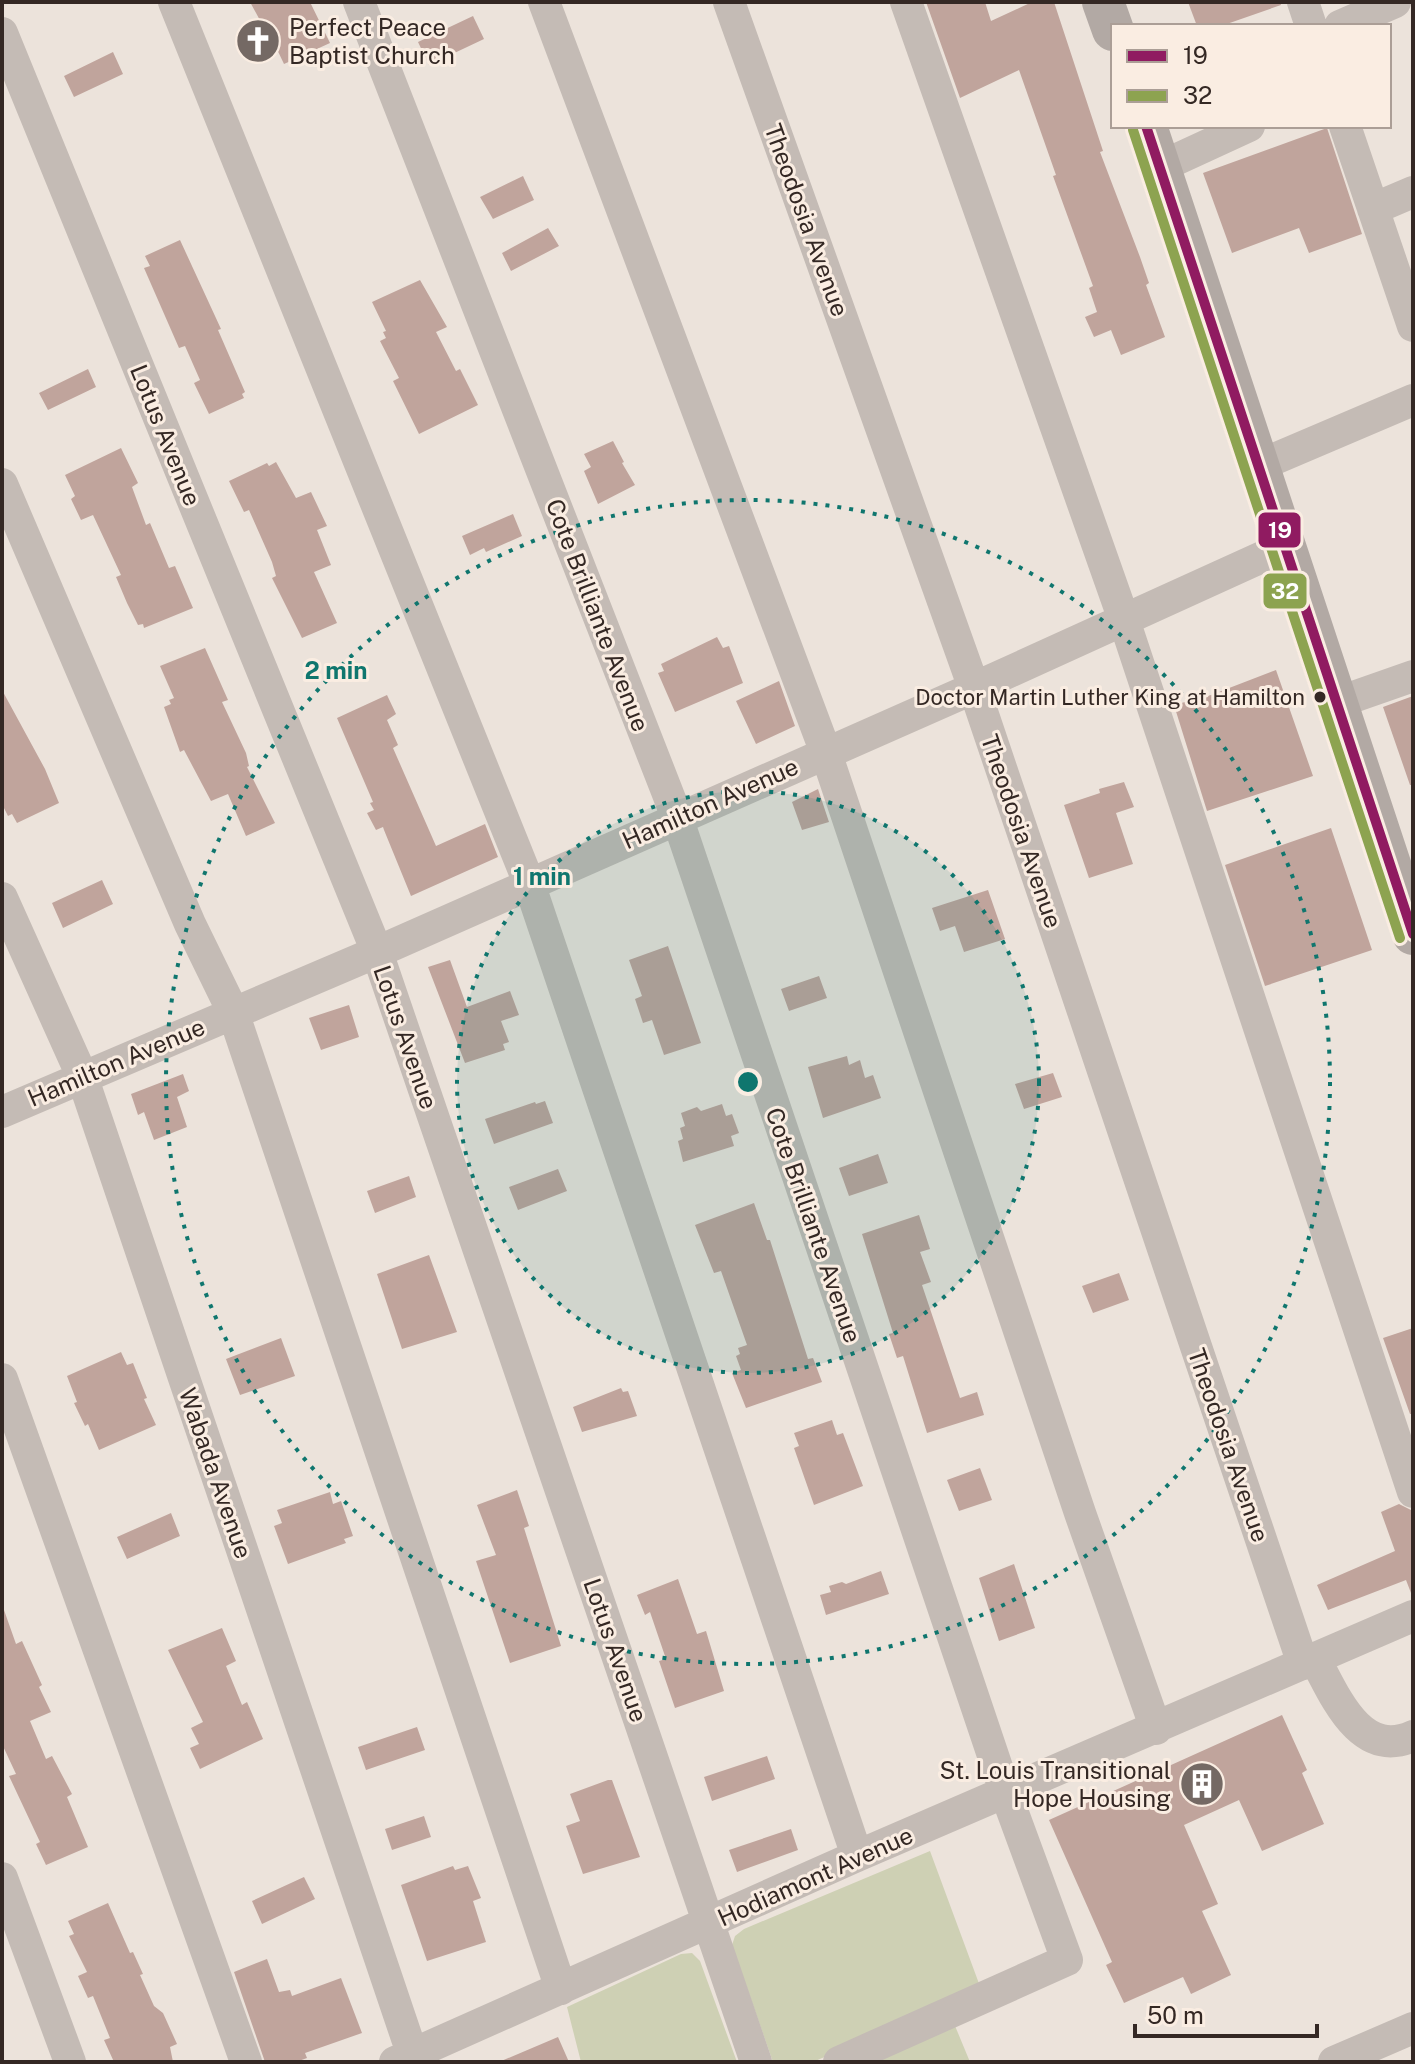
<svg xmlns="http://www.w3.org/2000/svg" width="1415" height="2064" font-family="'Public Sans',sans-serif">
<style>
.green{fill:#ced0b4}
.building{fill:#c0a49c}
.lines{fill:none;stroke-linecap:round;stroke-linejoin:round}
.minor{stroke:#c4bbb5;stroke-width:32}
.major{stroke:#b2a9a4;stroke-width:42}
.bus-1-casing{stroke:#faede2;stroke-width:16}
.bus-2-casing{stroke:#faede2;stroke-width:16}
.bus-1{stroke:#901b61;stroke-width:10}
.bus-2{stroke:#8da350;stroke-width:10}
.ring{fill:none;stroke:#0f766e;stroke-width:4;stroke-dasharray:4 8}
.bus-dot{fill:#342824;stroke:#faede2;stroke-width:3}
.labels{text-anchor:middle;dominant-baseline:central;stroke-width:6;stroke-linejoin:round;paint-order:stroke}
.bus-label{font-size:22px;fill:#342824;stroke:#faede2;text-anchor:end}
.poi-label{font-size:24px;fill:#342824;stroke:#faede2;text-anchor:start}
.street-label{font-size:24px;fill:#342824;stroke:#faede2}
.centre{fill:#0f766e;stroke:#faede2;stroke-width:4}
.ring-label{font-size:24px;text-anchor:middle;font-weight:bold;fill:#0f766e;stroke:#faede2;stroke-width:6;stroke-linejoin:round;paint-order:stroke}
.line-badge{stroke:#faede2;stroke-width:3}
.badge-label{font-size:22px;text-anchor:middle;font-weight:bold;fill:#fff}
</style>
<rect width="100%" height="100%" fill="#ece3db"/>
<path class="green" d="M930,1851L981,1989L813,2062H773L732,1945L735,1936L744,1929Z
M692,1953L700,1961L737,2062H581L567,2007L681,1954Z
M953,2021L970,2062H862Z"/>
<path class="building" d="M250,2H310L330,43L284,64L264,22L262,24Z
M926,2H985L991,21L1032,2H1054L1103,151L1100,152L1140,257L1149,283L1146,285L1165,337L1121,355L1111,330L1094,337L1085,317L1097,312L1089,288L1093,286L1053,176L1056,175L1019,70L960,98Z
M1188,2H1280L1281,5L1221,26H1197Z
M473,16L484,39L429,65L418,42Z
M113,52L123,74L74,97L64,76Z
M1327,128L1362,234L1309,253L1299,228L1232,253L1203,173Z
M523,176L534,200L493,219L480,197Z
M548,228L559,246L511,271L502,253Z
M180,240L221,329L218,330L245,392L242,394L244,398L209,414L194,383L200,380L185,346L179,348L144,268L150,266L145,256Z
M420,280L447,327L436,332L456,371L460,369L478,405L419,434L393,381L399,378L380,341L386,338L383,332L386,331L372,302Z
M88,369L96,387L48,410L39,393Z
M613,441L624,462L622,463L635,485L598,504L584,471L591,467L584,454Z
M121,448L138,483L132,487L146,525L150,523L169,568L175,566L193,608L144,628L143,624L138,625L127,603L116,577L121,575L93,515L81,520L71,499L75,496L65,475Z
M276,462L296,498L311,492L327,526L317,530L331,565L314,572L337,623L302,638L272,578L276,576L272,562L249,510L244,512L229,481L267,463L269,466Z
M513,514L522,536L486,552L484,548L470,555L462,536Z
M717,637L723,648L729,646L743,683L675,712L658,673L664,671L661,664Z
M205,648L228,700L222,702L246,753L249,766L247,767L275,823L246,836L228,794L211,801L184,750L180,752L164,707L171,704L169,700L174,698L160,666Z
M1276,670L1313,776L1207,811L1174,705L1211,695Z
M779,681L795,726L756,744L736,701Z
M2,690L45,769L59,803L17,823L12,814L8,816L2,804Z
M387,695L396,714L387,720L398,745L393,748L436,846L485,824L498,857L411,896L384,830L383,827L376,830L367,813L374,810L370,803L373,802L337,718Z
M1413,696V785H1410L1383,707Z
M1124,782L1134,807L1116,813L1133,864L1089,878L1064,805L1100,793L1099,789Z
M818,789L829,822L802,830L792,802Z
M1331,828L1372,950L1265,986L1225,865Z
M102,880L113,904L63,928L52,903Z
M988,890L1005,939L964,952L955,926L940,931L932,908Z
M668,946L701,1043L664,1055L652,1020L643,1023L635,999L642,996L629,960Z
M450,960L467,1007L510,991L519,1015L501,1021L509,1042L503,1044L505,1050L465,1063L428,967Z
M819,976L827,998L789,1011L781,989Z
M349,1005L359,1037L321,1050L309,1018Z
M847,1056L849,1065L860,1060L865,1078L873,1075L881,1098L823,1118L808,1067Z
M1053,1073L1062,1097L1024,1109L1015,1084Z
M183,1074L189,1091L177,1097L187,1127L154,1140L144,1112L138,1115L131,1094Z
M545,1101L553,1123L494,1144L485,1119L535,1102L536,1104Z
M722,1104L726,1116L732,1114L739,1133L731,1136L734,1146L683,1162L678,1141L683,1139L680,1128L685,1126L681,1113L697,1107L701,1111Z
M878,1154L888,1183L849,1196L839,1168Z
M558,1169L567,1191L518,1210L509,1187Z
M409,1176L416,1197L375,1213L367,1191Z
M754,1203L767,1240H770L808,1359L813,1358L822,1382L746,1408L732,1373L741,1370L736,1356L740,1354L738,1348L747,1345L721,1271L714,1273L695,1225Z
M919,1215L930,1249L920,1252L931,1282L922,1285L960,1398L977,1392L984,1415L927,1433L903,1356L897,1358L889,1334L893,1333L862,1234Z
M429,1255L457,1332L402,1349L377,1274Z
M1119,1273L1129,1300L1093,1313L1082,1286Z
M1413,1328V1414H1410L1383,1338Z
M281,1338L295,1376L240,1395L226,1359Z
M121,1352L127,1365L133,1363L147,1398L144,1399L156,1425L99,1450L88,1424L85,1426L74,1403L77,1402L67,1376Z
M621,1388L623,1392L628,1391L637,1416L582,1432L573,1407Z
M832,1420L837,1435L843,1433L863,1486L814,1505L794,1448L799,1446L794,1433Z
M980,1468L992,1500L959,1511L947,1480Z
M517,1490L529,1526L524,1528L561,1646L510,1663L476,1561L496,1555L477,1505Z
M330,1492L333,1504L341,1501L353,1536L344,1539L346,1543L288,1564L274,1526L282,1523L277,1510Z
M1399,1504L1413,1511V1593H1411L1406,1580L1328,1610L1317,1585L1395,1551L1381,1512Z
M171,1513L180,1536L127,1559L117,1537Z
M1014,1564L1035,1628L999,1641L979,1578Z
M881,1571L889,1594L826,1615L820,1595L831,1592L829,1586L842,1582L846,1584Z
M678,1579L697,1634L706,1631L724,1691L675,1708L659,1661L666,1659L650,1612L645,1615L637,1595Z
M4,1610L16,1644L22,1641L42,1685L39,1687L51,1712L30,1721L46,1759L52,1756L72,1794L67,1797L88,1847L46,1865L36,1844L40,1842L9,1776L16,1774L2,1744V1611Z
M222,1628L236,1661L226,1666L242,1705L247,1702L263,1739L200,1769L190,1748L199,1744L191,1728L203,1722L168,1650Z
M1282,1715L1307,1770L1302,1773L1324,1824L1262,1851L1239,1800L1184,1825L1218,1904L1202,1911L1231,1975L1191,1994L1183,1977L1124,2003L1106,1965L1112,1962L1049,1820Z
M417,1727L425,1750L366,1770L358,1747Z
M767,1756L775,1779L712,1801L704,1777Z
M608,1780H612L640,1857L583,1874L566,1826L580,1821L570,1794Z
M424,1816L431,1837L392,1850L385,1829Z
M791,1829L798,1850L737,1872L729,1850Z
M453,1866L455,1870L468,1866L481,1898L473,1901L486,1942L427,1961L401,1885Z
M304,1877L315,1899L262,1924L252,1901Z
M108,1903L130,1953L133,1952L143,1974L140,1975L154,2006L163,2013L177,2044L170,2047L173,2062H114L104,2040L110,2038L93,1996L88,1998L78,1976L87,1972L69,1936L74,1934L68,1921Z
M267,1959L279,1992L290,1990L292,1996L341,1978L362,2033L305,2053L307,2058L296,2062H265L234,1972Z
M558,2037L569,2062H499Z"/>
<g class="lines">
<path class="minor" d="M174,2L529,883L857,1856
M359,2L677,817L1006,1794L1067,1960L839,2062
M544,2L826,753L1080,1513L1156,1729
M729,2L974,688L1303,1664
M906,2L1124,620L1413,1492
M1303,2L1311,26
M1340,26L1395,2
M2,33L377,952L756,2062
M1345,126L1413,326
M1160,167L1249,126
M1373,209L1413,192
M1258,466L1413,400
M2,484L190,924L233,1012L561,1989
M1336,703L1413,676
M2,898L82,1076L415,2062
M2,1112L377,952L974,688L1284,547
M2,1379L246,2062
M1315,1659C1335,1696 1360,1760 1413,1736
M2,1878L70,2062
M395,2062L857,1856L1413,1616
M1334,2062L1413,2028"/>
<path class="major" d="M1103,2L1113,30
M1146,126L1413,934"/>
<g class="bus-1-casing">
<path id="bus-1" d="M1146,126L1413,934"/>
</g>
<g class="bus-2-casing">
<path id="bus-2" d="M1133,130L1400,938"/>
</g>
<use href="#bus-1" class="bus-1"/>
<use href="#bus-2" class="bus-2"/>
</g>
<circle cx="748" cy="1082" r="291" fill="#0f766e" fill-opacity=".12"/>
<g class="ring">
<circle cx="748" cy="1082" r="291"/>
<circle cx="748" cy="1082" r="582"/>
</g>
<defs>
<g id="church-disc" transform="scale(2.3)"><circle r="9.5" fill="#746964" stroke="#faede2"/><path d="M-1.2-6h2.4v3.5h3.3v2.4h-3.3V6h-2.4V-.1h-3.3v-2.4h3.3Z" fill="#fff"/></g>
<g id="building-disc" transform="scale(2.3)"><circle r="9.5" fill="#746964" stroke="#faede2"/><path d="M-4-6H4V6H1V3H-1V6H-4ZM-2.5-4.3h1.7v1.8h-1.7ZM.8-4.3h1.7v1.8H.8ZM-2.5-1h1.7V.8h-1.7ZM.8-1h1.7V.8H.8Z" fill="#fff"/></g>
</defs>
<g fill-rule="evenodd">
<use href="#church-disc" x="258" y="41"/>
<use href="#building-disc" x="1202" y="1784"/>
</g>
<circle class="bus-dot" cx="1320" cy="697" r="7"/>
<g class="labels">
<g class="bus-label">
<text x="1305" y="697">Doctor Martin Luther King at Hamilton</text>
</g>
<g class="poi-label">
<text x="289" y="27">Perfect Peace<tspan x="289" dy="28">Baptist Church</tspan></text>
<text x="1171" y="1770" text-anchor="end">St. Louis Transitional<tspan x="1171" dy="28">Hope Housing</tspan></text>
</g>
<g class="street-label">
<text transform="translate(807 220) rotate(70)">Theodosia Avenue</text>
<text transform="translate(166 435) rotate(68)">Lotus Avenue</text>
<text transform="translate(598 615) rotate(69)">Cote Brilliante Avenue</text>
<text transform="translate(710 803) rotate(-24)">Hamilton Avenue</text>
<text transform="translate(1022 831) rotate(71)">Theodosia Avenue</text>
<text transform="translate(406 1037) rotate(71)">Lotus Avenue</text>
<text transform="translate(116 1062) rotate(-23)">Hamilton Avenue</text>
<text transform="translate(814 1225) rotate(71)">Cote Brilliante Avenue</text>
<text transform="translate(1229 1445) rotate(71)">Theodosia Avenue</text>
<text transform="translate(216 1473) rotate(71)">Wabada Avenue</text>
<text transform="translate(616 1650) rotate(71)">Lotus Avenue</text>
<text transform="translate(815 1876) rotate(-24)">Hodiamont Avenue</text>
</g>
</g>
<circle cx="748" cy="1082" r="12" class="centre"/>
<g class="ring-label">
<text x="336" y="679">2 min</text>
<text x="542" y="885">1 min</text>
</g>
<g class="line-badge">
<rect x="1257" y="511" width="45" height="38" rx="8" fill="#901b61"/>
<rect x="1262" y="572" width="46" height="38" rx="8" fill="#8da350"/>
</g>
<g class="badge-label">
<text x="1280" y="538">19</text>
<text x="1285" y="599">32</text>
</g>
<rect width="1415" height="2064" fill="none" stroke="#342824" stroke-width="8"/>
<rect x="1111" y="24" width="280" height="104" fill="#faede2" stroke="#ab9e96" stroke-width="2"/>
<rect x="1127" y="50" width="40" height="12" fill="#901b61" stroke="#ab9e96" stroke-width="2"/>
<text x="1183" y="64" font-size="24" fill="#342824">19</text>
<rect x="1127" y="90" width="40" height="12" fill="#8da350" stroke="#ab9e96" stroke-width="2"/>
<text x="1183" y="104" font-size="24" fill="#342824">32</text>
<path d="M1135 2024v12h182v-12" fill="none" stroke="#342824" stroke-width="4"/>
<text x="1147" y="2024" font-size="24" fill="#342824" stroke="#faede2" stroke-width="6" paint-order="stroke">50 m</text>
</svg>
